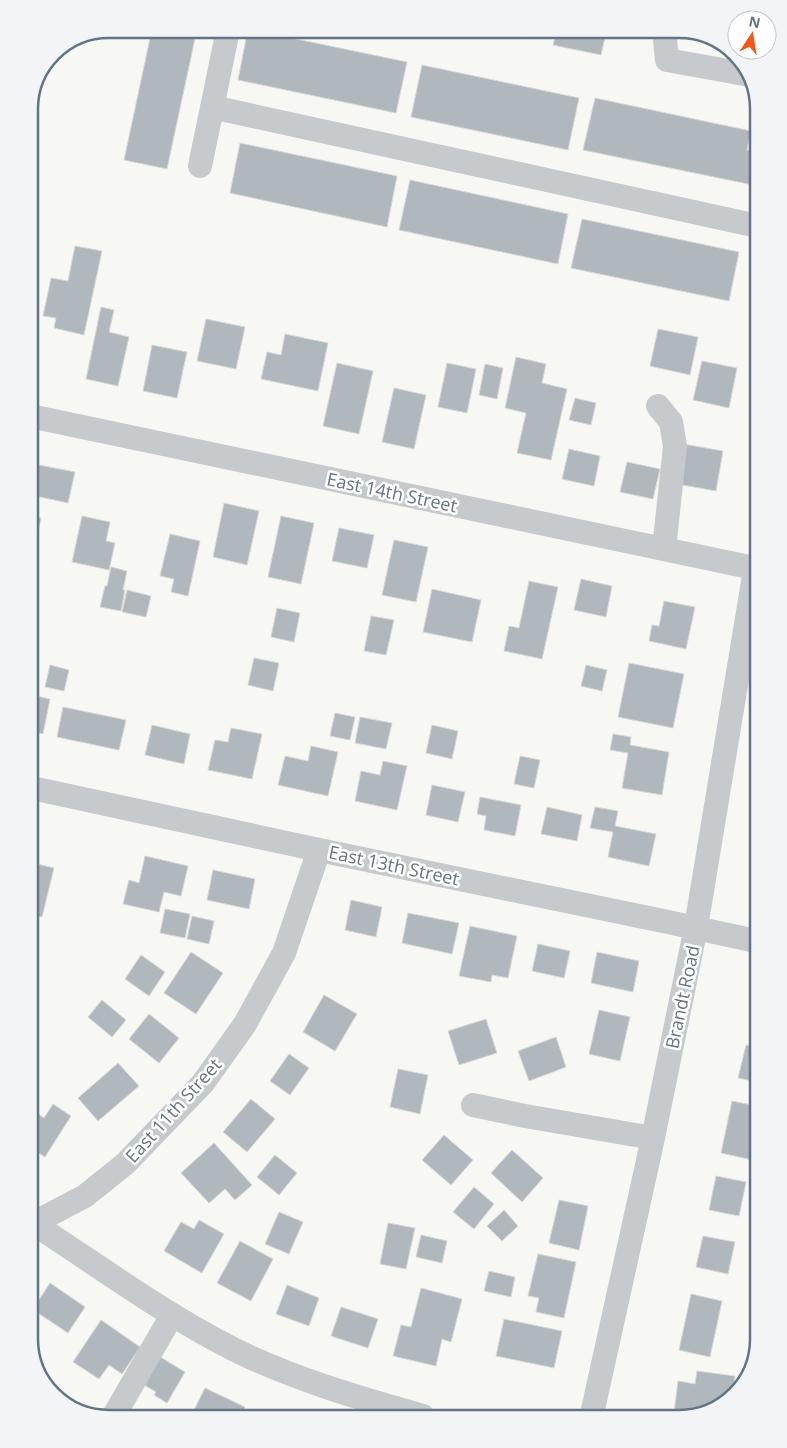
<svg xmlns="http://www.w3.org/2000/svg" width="787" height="1448" font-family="'Open Sans',sans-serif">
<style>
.building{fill:#b0b7bd;stroke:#d8d8d6}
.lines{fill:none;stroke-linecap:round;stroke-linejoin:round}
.minor{stroke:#c6cacd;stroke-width:24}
.labels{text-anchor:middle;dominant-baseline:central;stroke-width:5;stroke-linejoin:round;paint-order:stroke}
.street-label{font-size:18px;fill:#637487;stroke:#fff}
.rim{fill:none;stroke:#637487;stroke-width:2.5}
</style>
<rect width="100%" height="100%" fill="#f7f7f3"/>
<path class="building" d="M152,29H197L167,169L124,160Z
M248,29L407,62L396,113L238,80Z
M478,29H530L527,39Z
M557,29H607L601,55L553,45Z
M422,65L579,98L568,150L411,117Z
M595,98L751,131L747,150L752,151L753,185L583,150Z
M240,143L397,176L387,227L230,193Z
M410,180L568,214L558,264L399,230Z
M582,219L739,252L729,301L571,268Z
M75,246L102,251L84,335L54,328L56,318L43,316L51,278L68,281Z
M101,307L114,310L109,332L129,337L118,386L86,379Z
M206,319L245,327L236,369L197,361Z
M658,329L698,337L690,375L650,366Z
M285,334L328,343L318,391L261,379L267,352L281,355Z
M152,345L187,352L177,398L143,391Z
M516,357L546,364L542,383L567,389L551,460L517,453L526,413L505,408Z
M702,361L737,368L729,408L693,400Z
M337,363L373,371L359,434L323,426Z
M447,363L476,369L467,413L438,407Z
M485,364L503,368L497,399L479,395Z
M394,388L426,395L414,449L382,442Z
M575,398L596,403L591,425L569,420Z
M683,444L723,451L716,491L677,484Z
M569,449L600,456L594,486L562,479Z
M627,462L660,469L653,499L620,492Z
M34,464L75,472L68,503L31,495V477Z
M224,503L259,511L247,565L213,557Z
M31,516L41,518L33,554H31Z
M82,516L110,522L106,541L115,543L109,570L72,562Z
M281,516L314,523L301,584L268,577Z
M339,528L374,535L367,568L332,561Z
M170,534L200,541L188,596L171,592L174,579L160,576Z
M394,540L428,547L416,602L382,595Z
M111,567L127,571L123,590H125L121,611L100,607L105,586H107Z
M581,579L612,586L606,617L574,610Z
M529,581L558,587L542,659L504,651L509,626L519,628Z
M432,589L481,600L472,642L423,632Z
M127,590L151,596L146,617L122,612Z
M664,601L695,607L686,649L649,641L652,625L659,626Z
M277,608L300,613L294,642L271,637Z
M371,616L394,620L386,655L364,651Z
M254,658L279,663L273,691L248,685Z
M629,663L684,674L673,728L618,717Z
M50,665L69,670L64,691L45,687Z
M586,665L607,670L602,691L581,686Z
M32,695L50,699L43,734L32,731Z
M63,707L126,720L119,750L57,737Z
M335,713L355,717L350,740L330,736Z
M360,717L392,723L386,749L355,743Z
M152,725L190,734L184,764L145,755Z
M432,725L458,731L452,759L426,753Z
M231,728L262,734L252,779L208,770L215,740L228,742Z
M613,734L631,737L630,745L669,752L662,795L622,788L628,753L610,750Z
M311,746L338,752L328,796L278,785L285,756L308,761Z
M520,756L540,760L534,788L514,784Z
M383,761L407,766L397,810L355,801L361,771L380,775Z
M432,785L465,792L458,822L426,815Z
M480,797L521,805L515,836L484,830L486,816L477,814Z
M547,807L582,815L577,841L541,834Z
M595,807L618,811L615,826L656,834L649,866L608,857L613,832L590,828Z
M145,856L188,866L181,896L164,892L159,912L123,904L129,880L139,883Z
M33,863L54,868L42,917L33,915Z
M213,870L255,879L249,909L207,900Z
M351,900L382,907L376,937L345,930Z
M165,909L190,914L185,938L160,933Z
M408,913L459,923L452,954L402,943Z
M192,916L214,921L209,944L187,939Z
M470,926L517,936L508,978L492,975L491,982L459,976Z
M538,944L570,951L564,978L532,971Z
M191,952L223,973L196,1014L164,993Z
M597,952L639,961L633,992L591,983Z
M141,955L165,972L149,996L125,979Z
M324,995L357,1014L335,1051L303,1032Z
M102,1000L126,1020L112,1037L88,1017Z
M599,1010L630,1017L620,1061L589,1054Z
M149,1014L179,1038L159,1063L129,1039Z
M486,1019L497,1053L459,1065L448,1031Z
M556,1037L566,1067L529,1081L518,1051Z
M746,1045L757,1047V1082L738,1078Z
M289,1054L309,1068L290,1095L270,1081Z
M118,1063L139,1086L98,1121L78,1098Z
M398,1069L428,1075L420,1114L390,1107Z
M251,1099L275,1119L247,1152L223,1132Z
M732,1101L757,1106V1137L752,1160L721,1153Z
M53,1104L71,1116L45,1157L34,1150V1111L44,1118Z
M444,1135L473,1160L451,1185L422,1160Z
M214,1143L252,1185L235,1200L225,1189L209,1203L181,1173Z
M512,1150L543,1178L522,1202L491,1173Z
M275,1155L297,1173L279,1195L257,1177Z
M716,1176L746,1182L739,1216L709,1210Z
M474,1187L494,1204L474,1229L453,1212Z
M559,1200L588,1206L579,1250L549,1243Z
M504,1210L518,1226L502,1241L487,1226Z
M279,1212L303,1222L289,1254L265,1244Z
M199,1220L224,1234L202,1273L164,1251L181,1222L194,1229Z
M388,1223L415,1228L406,1269L380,1264Z
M421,1235L447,1241L442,1263L416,1257Z
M703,1236L735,1242L728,1274L696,1267Z
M240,1241L273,1259L251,1301L217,1283Z
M538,1254L576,1262L564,1318L536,1312L539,1298L528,1296Z
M489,1271L515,1277L511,1297L484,1291Z
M50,1283L85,1307L68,1333L35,1311V1306Z
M287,1285L319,1298L309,1326L276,1314Z
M421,1288L462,1299L451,1342L442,1339L436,1366L393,1356L401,1325L411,1327Z
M691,1294L722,1301L710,1357L679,1350Z
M341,1307L378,1319L368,1348L331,1336Z
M504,1319L562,1331L554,1368L496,1356Z
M101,1320L140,1347L122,1374L109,1365L99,1379L73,1362Z
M157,1355L185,1372L167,1403L154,1395L156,1392L141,1383Z
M697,1371L735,1376L732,1394L726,1399H723V1402L709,1413H674L678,1381L695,1384Z
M205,1388L245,1407L240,1418H190Z"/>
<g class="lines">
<path class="minor" d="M664,29L667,60L750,75
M212,107L753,225
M200,166L228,30
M658,406L671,422L675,446L664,549
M30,416L754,568
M32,788L319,850L668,922L756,941
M473,1105L525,1116L653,1138
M34,1223L85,1196L125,1164L203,1083L245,1024L284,953L319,850
M34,1224C100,1267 164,1314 233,1349C293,1379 359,1398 423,1416
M592,1414L653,1138L696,927L754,576
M112,1419L172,1315"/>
</g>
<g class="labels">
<g class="street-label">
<text transform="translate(392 492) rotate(12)">East 14th Street</text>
<text transform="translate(394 865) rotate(12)">East 13th Street</text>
<text transform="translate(682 997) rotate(-78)">Brandt Road</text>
<text transform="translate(173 1110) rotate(-48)">East 11th Street</text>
</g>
</g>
<path d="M0 0H787V1448H0ZM109 38H679A71 71 0 0 1 750 109V1339A71 71 0 0 1 679 1410H109A71 71 0 0 1 38 1339V109A71 71 0 0 1 109 38Z" fill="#f3f4f5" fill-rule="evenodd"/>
<path class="rim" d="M109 38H679A71 71 0 0 1 750 109V1339A71 71 0 0 1 679 1410H109A71 71 0 0 1 38 1339V109A71 71 0 0 1 109 38Z"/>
<g transform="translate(752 35) rotate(12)"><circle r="24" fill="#ffffff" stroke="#c1c7cf"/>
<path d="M0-4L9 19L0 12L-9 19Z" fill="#f35916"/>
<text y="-8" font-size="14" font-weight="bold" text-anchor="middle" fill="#637487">N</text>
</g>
</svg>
